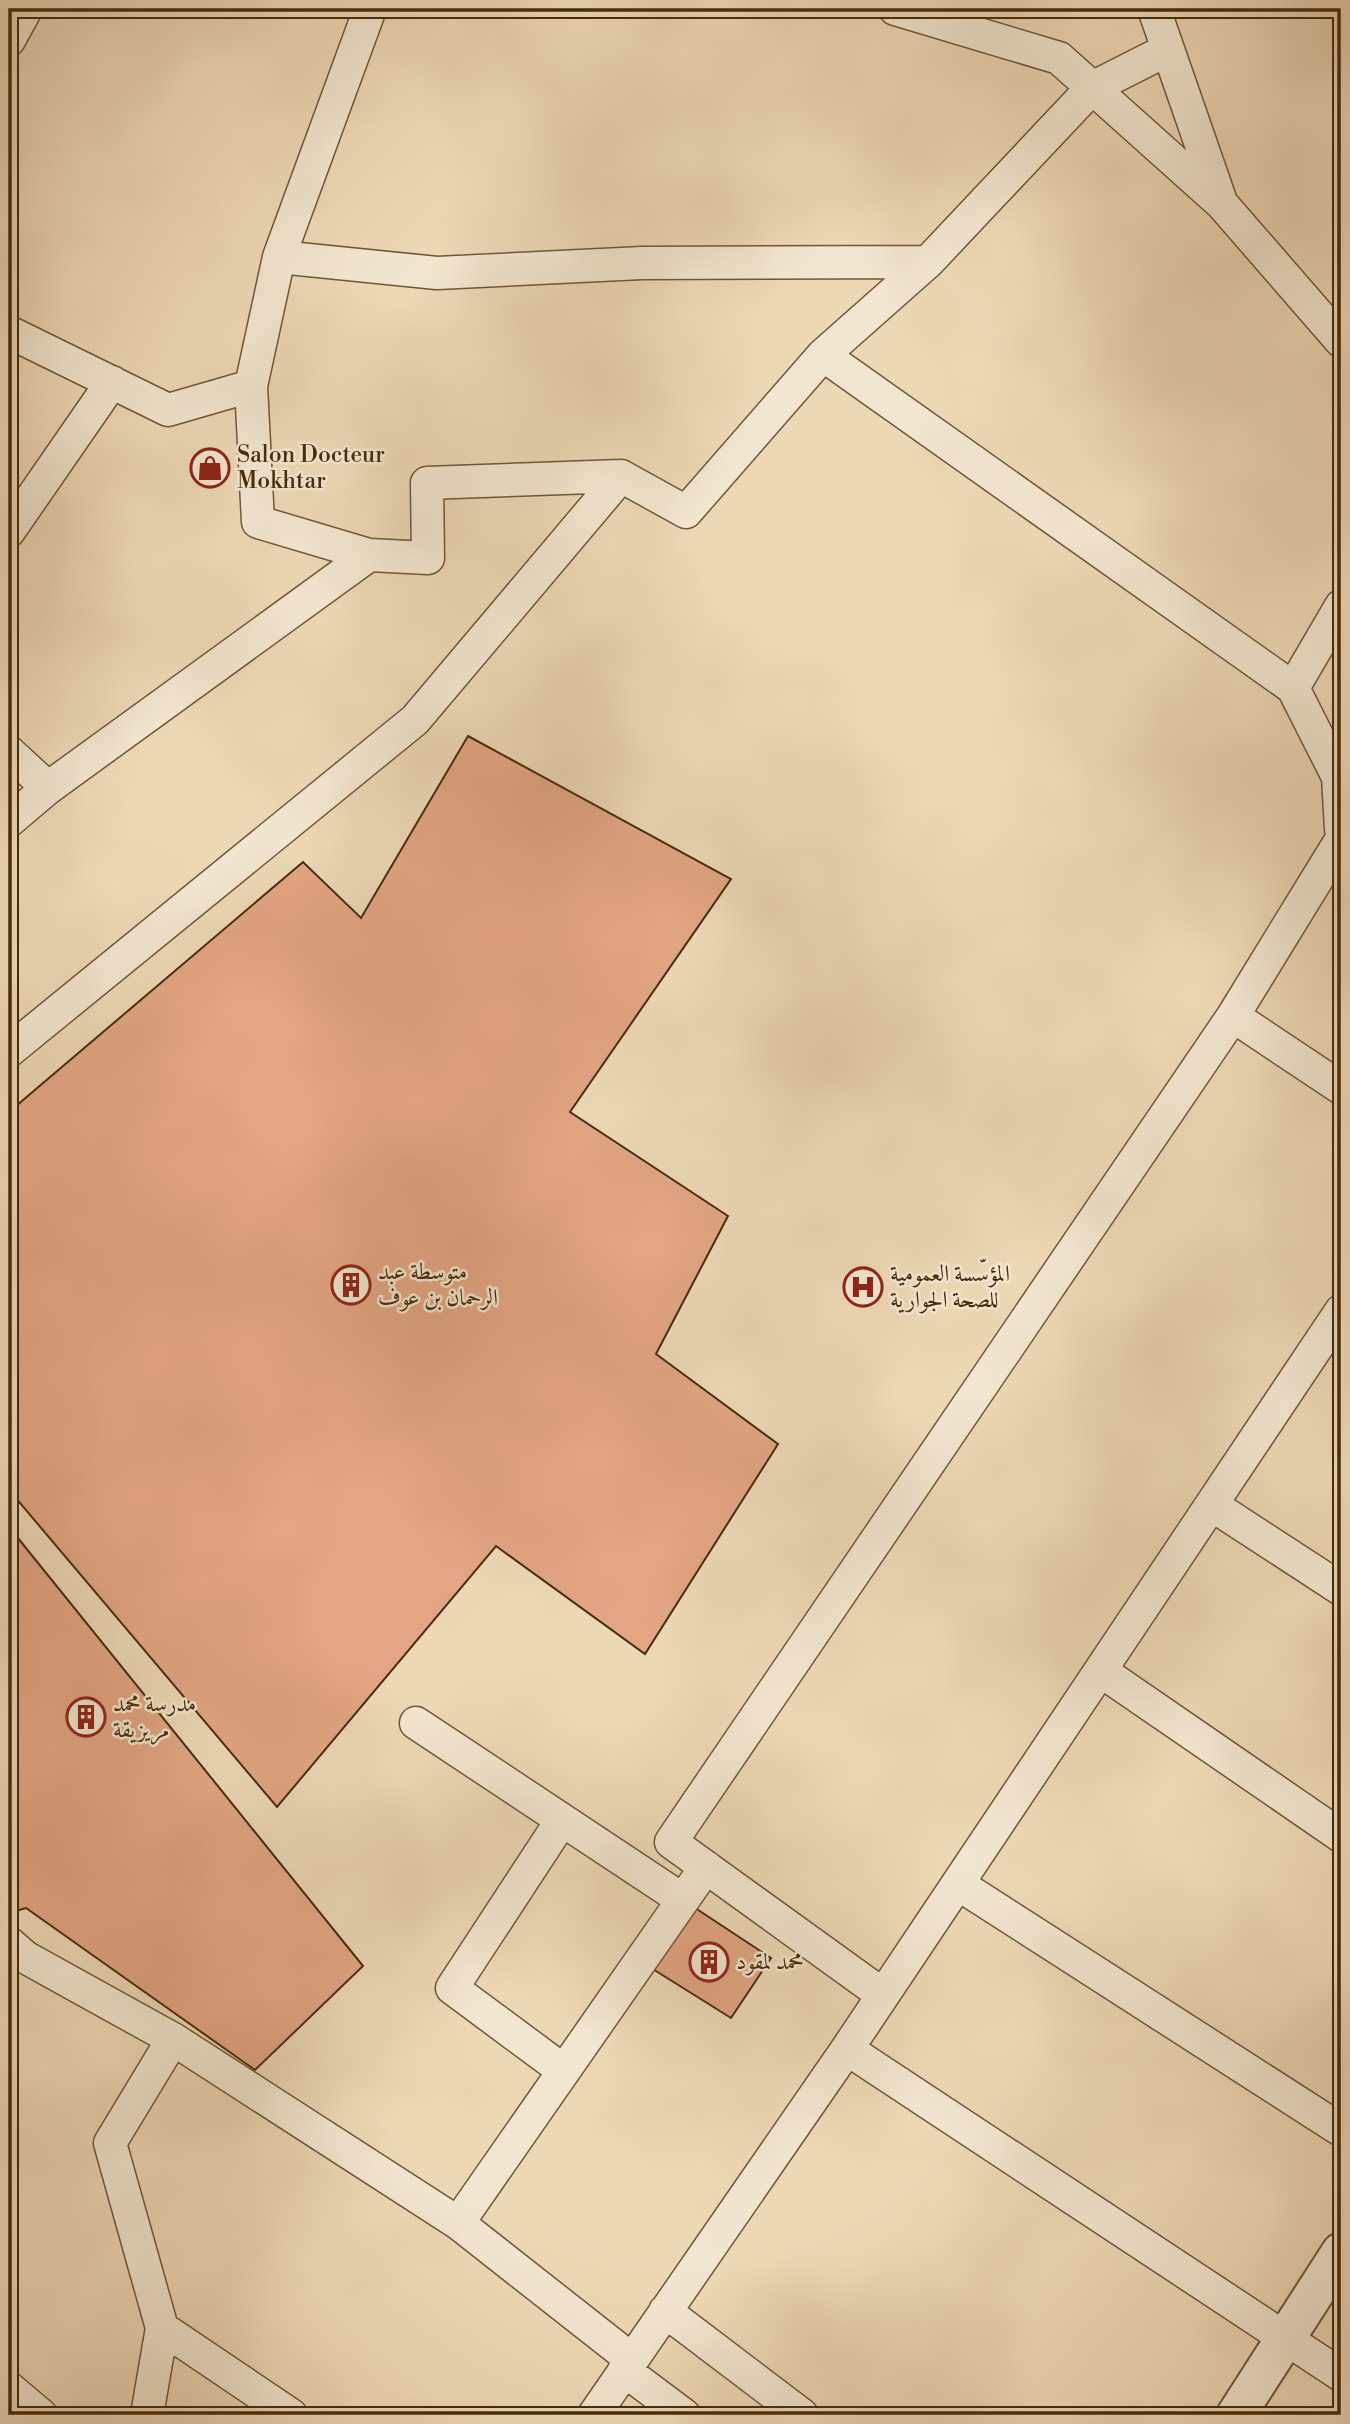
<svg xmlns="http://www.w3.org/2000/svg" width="1350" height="2424" font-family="'Libre Bodoni',Amiri,serif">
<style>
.building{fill:#e3a583;stroke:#452c0c;stroke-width:2}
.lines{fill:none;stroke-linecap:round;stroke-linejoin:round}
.minor-casing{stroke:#6f5736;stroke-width:35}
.tertiary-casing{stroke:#6f5736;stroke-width:42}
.minor{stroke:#f3e6d0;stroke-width:32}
.tertiary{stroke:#f3e6d0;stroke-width:38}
.labels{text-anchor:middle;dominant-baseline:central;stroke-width:5;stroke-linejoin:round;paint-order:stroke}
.poi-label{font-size:23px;fill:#452c0c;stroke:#f3e6d0;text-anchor:start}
</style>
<rect width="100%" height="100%" fill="#edd8b6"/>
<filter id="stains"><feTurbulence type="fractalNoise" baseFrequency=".00286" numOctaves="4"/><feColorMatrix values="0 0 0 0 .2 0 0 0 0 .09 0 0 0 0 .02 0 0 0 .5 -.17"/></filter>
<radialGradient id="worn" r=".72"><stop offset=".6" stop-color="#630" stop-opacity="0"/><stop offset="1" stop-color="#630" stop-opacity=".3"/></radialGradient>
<path class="building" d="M468,736L731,879L570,1112L728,1216L656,1354L778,1444L645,1654L496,1546L277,1807L9,1490V1112L303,862L361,918Z
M9,1527L363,1966L255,2070L26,1908L9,1913Z
M683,1900L771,1958L731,2018L648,1966Z"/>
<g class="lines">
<g class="minor-casing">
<path id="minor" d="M895,9L1059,58L1222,204L1341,341
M1154,9L1220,199
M9,40L26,9
M279,257L437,273L642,263L928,262
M9,332L168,410L251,386
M823,355L1293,688
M9,531L112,382
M369,555L258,522L251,386L279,257L370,9
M1341,606L1293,688L1338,777L1341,829
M9,752L48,788
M9,821L48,788L369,555L428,558L427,483L621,476L686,512L823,355L928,262L1092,88L1167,50
M1233,1016L1341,1088
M9,1051L415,720L621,476
M1212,1505L1341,1589
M1101,1671L1341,1836
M416,1723L683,1900
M562,1820L452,1988L564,2071
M958,1884L1341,2130
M9,1943L25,1957L173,2039L458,2223L631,2359
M883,1995L671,1842L1233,1016L1341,840
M847,2049L1341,2375
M458,2223L706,1867
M665,2311L802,2415
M162,2328L291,2415
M624,2370L684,2415
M9,2388L41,2415
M147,2415L162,2328L110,2143L173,2039
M594,2415L847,2049L1341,1311"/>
</g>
<g class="tertiary-casing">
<path id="tertiary" d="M1236,2415L1341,2252"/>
</g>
<use href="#minor" class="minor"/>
<use href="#tertiary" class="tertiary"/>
</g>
<defs>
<g id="shop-ring" transform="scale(2.0125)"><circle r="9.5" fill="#f3e6d0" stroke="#8f2418" stroke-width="1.5"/><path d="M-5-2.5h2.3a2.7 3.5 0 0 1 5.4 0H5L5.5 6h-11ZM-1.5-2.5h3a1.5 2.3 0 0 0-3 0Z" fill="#8f2418"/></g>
<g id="building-ring" transform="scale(2.0125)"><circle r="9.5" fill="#f3e6d0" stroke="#8f2418" stroke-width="1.5"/><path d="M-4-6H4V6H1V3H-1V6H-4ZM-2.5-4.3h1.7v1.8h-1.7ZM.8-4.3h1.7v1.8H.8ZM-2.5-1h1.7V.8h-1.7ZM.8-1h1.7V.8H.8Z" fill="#8f2418"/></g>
<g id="hospital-ring" transform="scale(2.0125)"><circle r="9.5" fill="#f3e6d0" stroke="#8f2418" stroke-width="1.5"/><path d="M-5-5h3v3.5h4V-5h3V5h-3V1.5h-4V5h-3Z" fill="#8f2418"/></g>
</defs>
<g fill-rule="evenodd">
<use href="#shop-ring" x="210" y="468"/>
<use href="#building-ring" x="351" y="1285"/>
<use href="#hospital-ring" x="863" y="1287"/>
<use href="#building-ring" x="86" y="1717"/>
<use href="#building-ring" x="709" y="1962"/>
</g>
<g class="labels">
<g class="poi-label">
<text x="237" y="455">Salon Docteur<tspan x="237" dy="26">Mokhtar</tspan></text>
<text x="378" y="1272">متوسطة عبد<tspan x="378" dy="26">الرحمان بن عوف</tspan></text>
<text x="890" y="1274">المؤسّسة العمومية<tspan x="890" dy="26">للصحة الجوارية</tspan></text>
<text x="113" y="1704">مدرسة محمد<tspan x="113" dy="26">مريزيقة</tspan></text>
<text x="736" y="1962">محمد لمقود</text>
</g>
</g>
<rect width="1350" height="2424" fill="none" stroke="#edd8b6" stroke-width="35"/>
<rect x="10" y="10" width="1329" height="2403" fill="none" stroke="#452c0c" stroke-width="3.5"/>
<rect x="18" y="18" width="1315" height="2389" fill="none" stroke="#452c0c" stroke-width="2"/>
<rect width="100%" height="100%" filter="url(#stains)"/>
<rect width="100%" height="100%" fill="url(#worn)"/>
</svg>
